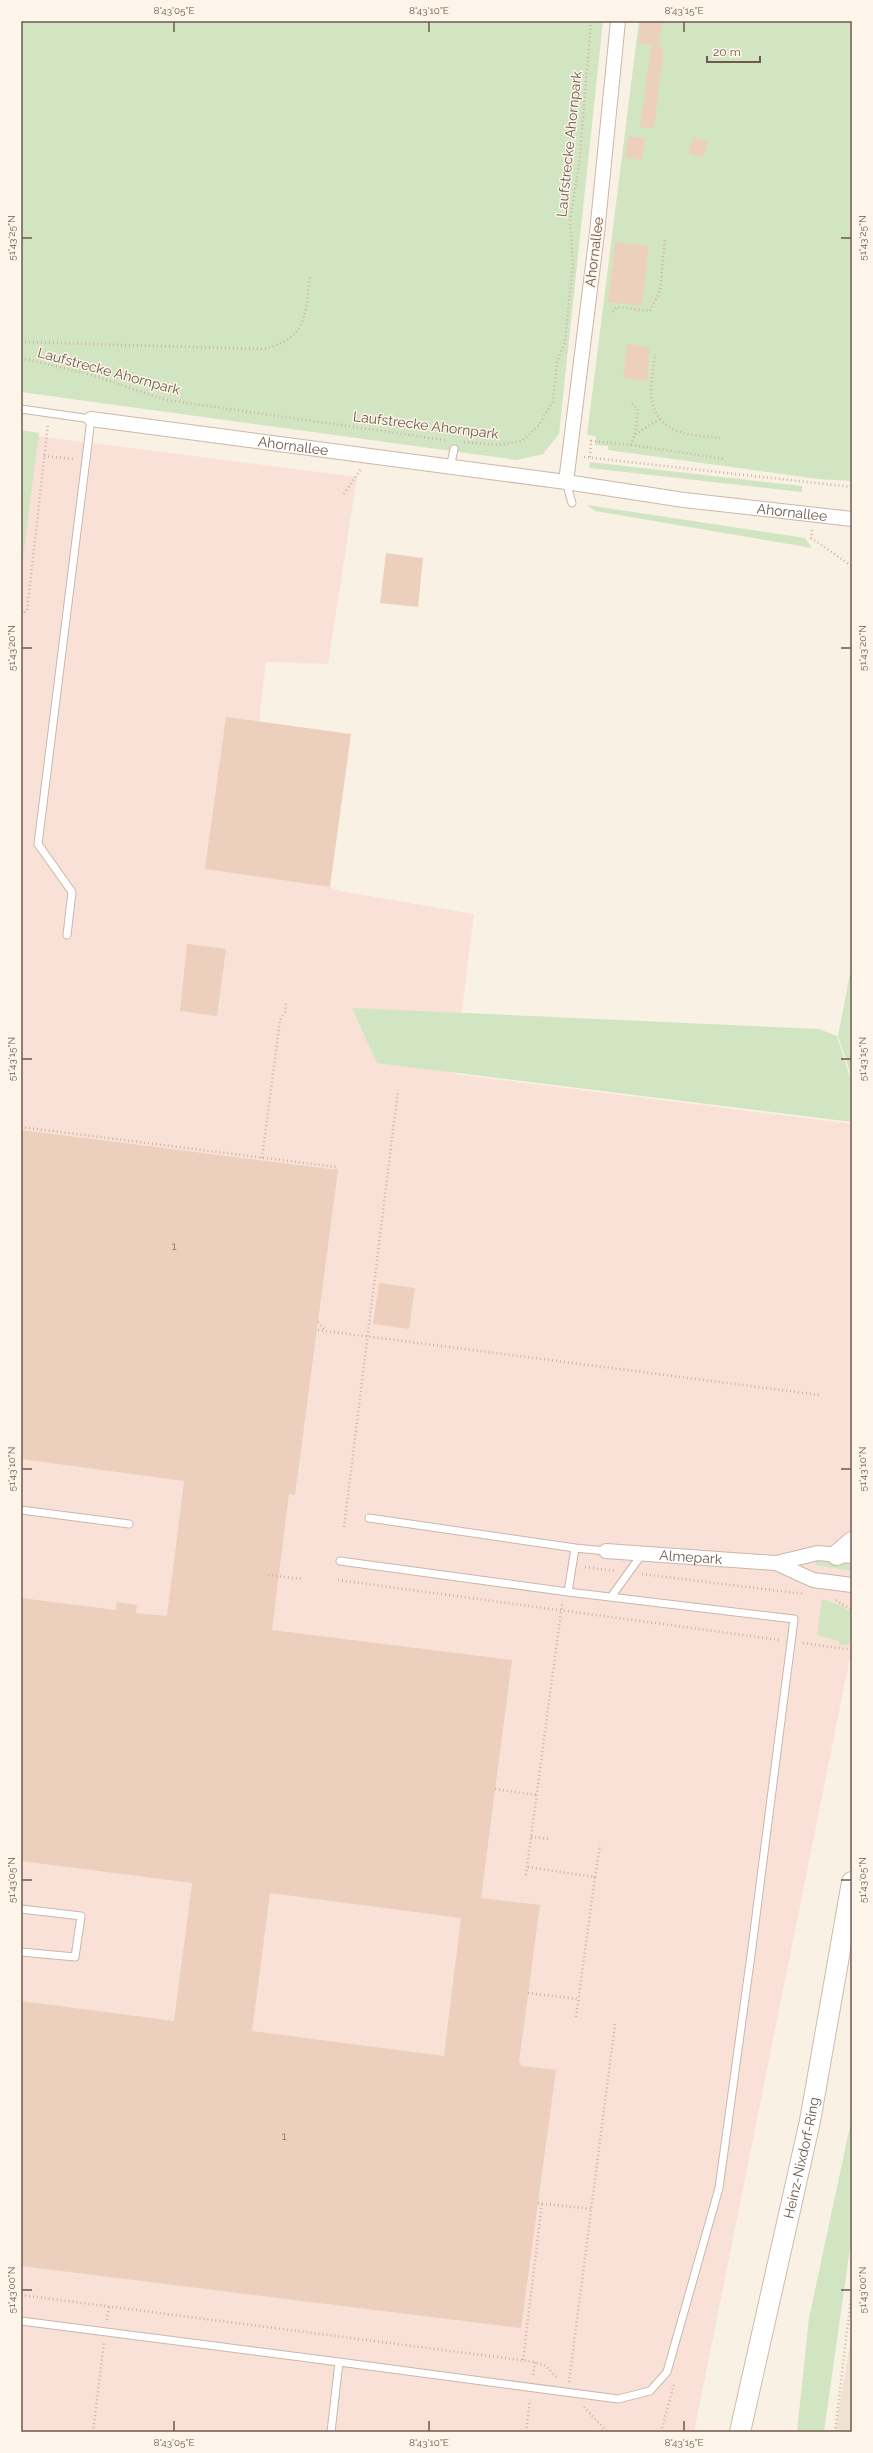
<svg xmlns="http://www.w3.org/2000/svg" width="873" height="2453" font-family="Raleway,sans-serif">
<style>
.residential{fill:#f0e2d2}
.commercial{fill:#f9e1d8}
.green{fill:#d1e5c3}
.building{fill:#ecd0bd;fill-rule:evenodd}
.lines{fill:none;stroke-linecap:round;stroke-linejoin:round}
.service-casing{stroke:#c9b8ab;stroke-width:9}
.minor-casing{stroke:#c9b8ab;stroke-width:16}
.secondary-casing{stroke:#cebaab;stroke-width:22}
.path{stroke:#d0b3a1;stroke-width:2.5;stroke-dasharray:1 3;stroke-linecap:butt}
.service{stroke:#fff;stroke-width:7}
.minor{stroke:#fff;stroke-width:14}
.secondary{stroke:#fff;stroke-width:20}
.ticks{fill:none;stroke:#6f584c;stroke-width:1.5}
.labels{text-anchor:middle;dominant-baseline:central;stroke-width:3;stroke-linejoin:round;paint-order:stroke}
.number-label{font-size:12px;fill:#8e7668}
.street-label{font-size:14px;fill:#6f584c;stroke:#fdf5e9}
.neatline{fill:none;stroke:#6f584c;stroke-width:1.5}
.ticks-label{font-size:10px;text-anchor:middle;fill:#6f584c}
</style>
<rect width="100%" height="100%" fill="#f9f1e3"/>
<path class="residential" d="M852,2338V2432H835L850,2344Z"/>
<path class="commercial" d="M21,434L357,477L328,664L266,662L244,854L340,891L474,914L454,1074L852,1124V1648L694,2432H21Z"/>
<path class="green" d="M21,21H603L559,434L543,454L517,460L21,392Z
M639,21H852V481L819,479L608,450V446L595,445L596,436L587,435Z
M21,430L39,433L21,574Z
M590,462L802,486V492L589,468Z
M587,505L805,538L812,548L595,511Z
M852,963V1078L838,1036Z
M352,1008L819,1029L837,1036L852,1083V1122L377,1063Z
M816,1561L852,1563V1571L815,1565Z
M822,1599L843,1606L852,1614V1635L848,1645H839V1641L817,1635Z
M852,2117V2234L824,2432H797L809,2318Z"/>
<path class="building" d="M641,21H662L659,46L638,43Z
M651,45L664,47L654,128L640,127Z
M628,136L645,138L642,160L625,158Z
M693,137L708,142L703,158L688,153Z
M615,242L649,246L642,306L608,302Z
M627,343L650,348L647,381L623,378Z
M386,553L423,558L418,607L380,603Z
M226,717L351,734L330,887L205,869Z
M187,944L226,949L217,1016L180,1011Z
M21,1130L338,1170L295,1495L289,1494L272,1630L512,1660L481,1898L540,1905L519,2062L521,2063V2066L556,2070L521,2328L21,2266V2001L174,2021L192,1883L21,1861V1598L116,1610L117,1602L137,1605L136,1613L167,1616L184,1481L21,1459ZM270,1893L461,1918L444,2056L252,2031Z
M379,1283L415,1288L409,1329L373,1324Z"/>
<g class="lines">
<g class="service-casing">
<path id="service" d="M21,409L91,419L38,844L72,892L67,935
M450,468L454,449
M566,482L572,503
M21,1510L129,1524
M369,1518L575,1548
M340,1561L568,1592
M611,1597L642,1554
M21,1909L81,1916L75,1957L21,1952
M21,2321L339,2362L331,2432
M339,2362L618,2399L650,2391L667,2372L719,2188L751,1955L794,1619L568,1592L575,1548L606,1551"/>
</g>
<g class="minor-casing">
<g id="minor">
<path id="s1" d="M618,21L597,233L566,482L684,500L852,519"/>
<path id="s2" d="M91,419L566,482"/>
<path id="s3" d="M606,1551L776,1563L818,1553L852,1556"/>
<path d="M776,1563L813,1580L852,1585"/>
</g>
</g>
<g class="secondary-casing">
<g id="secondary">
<path d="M837,1555L852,1542"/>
<path id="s4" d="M740,2432L810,2121L852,1882"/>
</g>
</g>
<path class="path" d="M613,312L617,307L650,311L660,291L665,238
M21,342L263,349C307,339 305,316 310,277
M21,358L85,373L166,400L445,440
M660,419C676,437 698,435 720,438
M635,434L660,419C645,400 653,376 655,354
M464,442L499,445L522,441L539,425L553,401L557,362L565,341L573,262L570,221L579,165L591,21
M631,445L725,459
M44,456L74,459
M584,457L852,487
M590,457L591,441L631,445L635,434L638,409L631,403
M344,494L361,469
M812,530L811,538L852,566
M21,615L27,610L48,424
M21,1127L336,1167V1170
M262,1158L280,1020L285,1012L286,1002
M318,1322L325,1330
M318,1330L820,1395
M344,1527L398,1090
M585,1567L615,1571
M642,1574L804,1594
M268,1575L301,1579
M338,1580L780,1640
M836,1600L852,1610
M803,1643L852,1650
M495,1789L537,1795
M531,1837L550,1839
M528,1867L595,1877L576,2018
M526,1875L562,1604
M595,1877L600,1845
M528,1993L578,1999
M538,2203L592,2209
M21,2295L535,2362L546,2366L558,2379
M107,2320L109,2307
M523,2360L542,2203
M533,2375L535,2362
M569,2382L615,2024
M584,2407L607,2432
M93,2432L104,2343
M526,2432L530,2400
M661,2432L674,2384
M835,2432L852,2289"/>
<use href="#service" class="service"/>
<use href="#minor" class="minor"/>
<use href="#secondary" class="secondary"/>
</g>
<path class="ticks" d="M174,22V32M429,22V32M684,22V32M22,238H32M841,238H851M22,648H32M841,648H851M22,1059H32M841,1059H851M22,1469H32M841,1469H851M22,1880H32M841,1880H851M22,2290H32M841,2290H851M174,2421V2431M429,2421V2431M684,2421V2431"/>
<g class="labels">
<g class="number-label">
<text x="174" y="1246">1</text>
<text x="284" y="2136">1</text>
</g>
<g class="street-label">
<text transform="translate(569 144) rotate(-84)">Laufstrecke Ahornpark</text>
<text transform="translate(594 252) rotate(-83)">Ahornallee</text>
<text transform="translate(109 371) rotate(15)">Laufstrecke Ahornpark</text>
<text transform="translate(426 425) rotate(7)">Laufstrecke Ahornpark</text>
<text stroke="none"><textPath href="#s2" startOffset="204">Ahornallee</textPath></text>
<text stroke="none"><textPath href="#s1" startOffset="692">Ahornallee</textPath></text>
<text stroke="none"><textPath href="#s3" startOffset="85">Almepark</textPath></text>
<text stroke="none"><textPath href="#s4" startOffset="281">Heinz-Nixdorf-Ring</textPath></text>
</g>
</g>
<rect width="873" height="2453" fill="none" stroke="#fdf5e9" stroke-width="44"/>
<path d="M707 56v6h53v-6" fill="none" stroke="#6f584c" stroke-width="2"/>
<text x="713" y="56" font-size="12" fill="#6f584c" stroke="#fdf5e9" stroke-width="3" paint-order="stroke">20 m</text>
<rect x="22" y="22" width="829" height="2409" class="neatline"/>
<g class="ticks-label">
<text x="174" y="14">8°43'05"E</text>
<text x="429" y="14">8°43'10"E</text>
<text x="684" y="14">8°43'15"E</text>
<text transform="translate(11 238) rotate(-90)" y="4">51°43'25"N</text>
<text transform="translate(862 238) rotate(-90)" y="4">51°43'25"N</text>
<text transform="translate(11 648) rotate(-90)" y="4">51°43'20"N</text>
<text transform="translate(862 648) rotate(-90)" y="4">51°43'20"N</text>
<text transform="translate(11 1059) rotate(-90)" y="4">51°43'15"N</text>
<text transform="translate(862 1059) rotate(-90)" y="4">51°43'15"N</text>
<text transform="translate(11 1469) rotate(-90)" y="4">51°43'10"N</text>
<text transform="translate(862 1469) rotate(-90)" y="4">51°43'10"N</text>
<text transform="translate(11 1880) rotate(-90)" y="4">51°43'05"N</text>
<text transform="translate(862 1880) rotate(-90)" y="4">51°43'05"N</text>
<text transform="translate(11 2290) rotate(-90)" y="4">51°43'00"N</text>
<text transform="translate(862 2290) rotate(-90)" y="4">51°43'00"N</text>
<text x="174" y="2446">8°43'05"E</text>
<text x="429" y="2446">8°43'10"E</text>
<text x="684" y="2446">8°43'15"E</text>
</g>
</svg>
